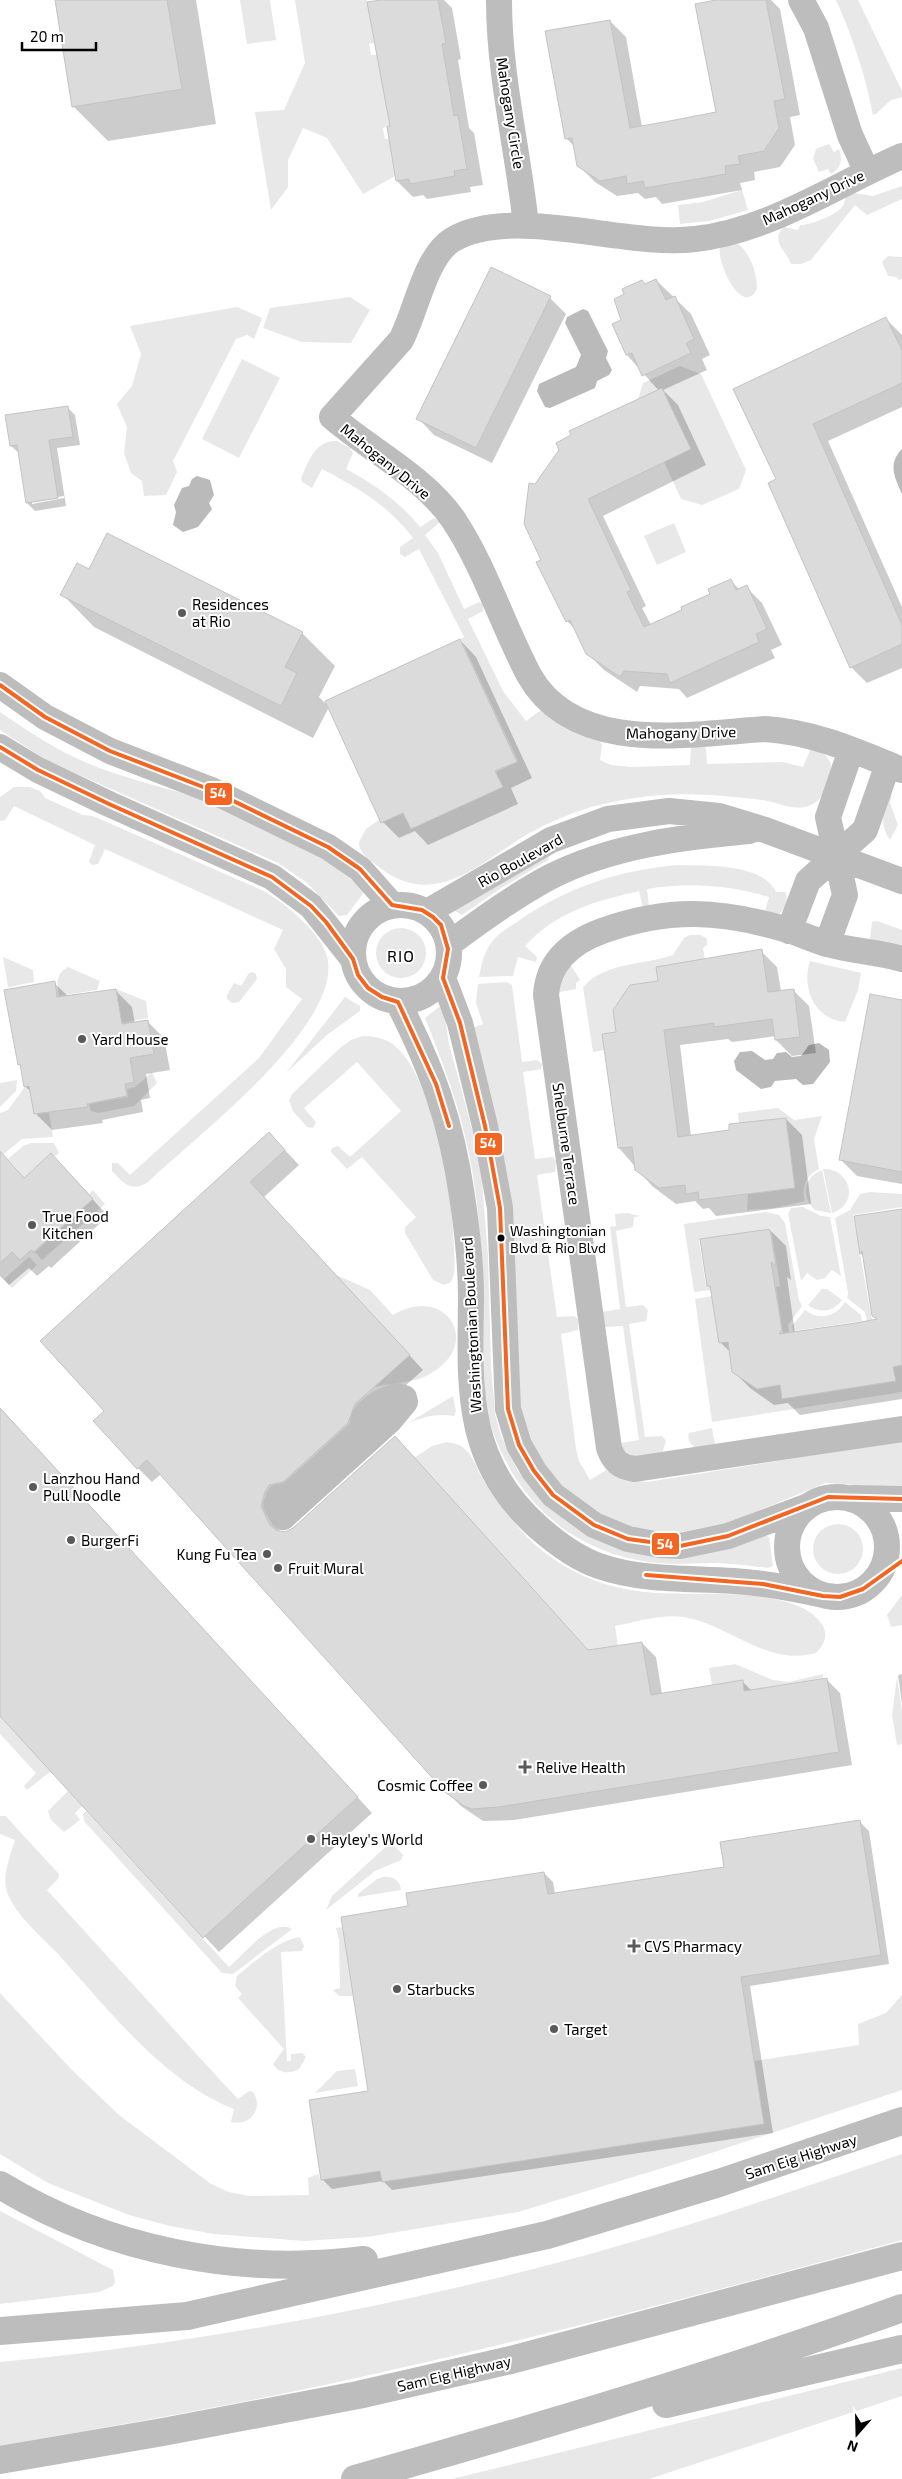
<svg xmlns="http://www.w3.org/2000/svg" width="902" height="2479" font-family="'Exo 2',sans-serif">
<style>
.green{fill:#e8e8e8}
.water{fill:#bababa}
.shadow{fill:#0003;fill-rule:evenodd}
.building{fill:#dbdbdb;stroke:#c3c3c3}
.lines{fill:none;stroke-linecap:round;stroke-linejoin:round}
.minor{stroke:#bdbdbd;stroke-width:26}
.highway{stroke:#bdbdbd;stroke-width:28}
.bus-1-casing{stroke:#fff;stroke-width:8}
.bus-1{stroke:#f26522;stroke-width:4}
.poi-dot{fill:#595959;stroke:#fff;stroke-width:2}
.bus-dot{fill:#000;stroke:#fff;stroke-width:2}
.labels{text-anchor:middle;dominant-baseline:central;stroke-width:4;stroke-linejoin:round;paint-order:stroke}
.bus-label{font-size:14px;fill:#000;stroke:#fff;text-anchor:start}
.street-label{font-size:15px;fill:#000;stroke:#fff}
.poi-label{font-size:15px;fill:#000;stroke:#fff;text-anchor:start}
.neighbourhood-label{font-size:16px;letter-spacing:1px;fill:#000;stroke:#fff}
.line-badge{stroke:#fff;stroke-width:2}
.badge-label{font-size:14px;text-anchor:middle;font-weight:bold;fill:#fff}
</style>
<rect width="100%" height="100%" fill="#fff"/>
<path class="green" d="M240,0H270L276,40L247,44Z
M295,0H367L374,43L369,44L371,55L379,54L390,126L383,128L385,139H389L395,176L363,194L327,138L303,128L288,160V187L271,210L255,112L284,110L305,63Z
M836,0H858L902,91V97L891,100L876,114L873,115C865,74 853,38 836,0Z
M829,144L834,152L839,149C843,160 841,168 831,174L828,169L819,172L813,159L816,149Z
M902,186V199L867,215L855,205L811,260L801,264H791C787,251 769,241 784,227L798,230L800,225C808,226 836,215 841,208C844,205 845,200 846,197L854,193L873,196Z
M742,190L748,210L709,221L680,224L678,205L703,202Z
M736,242C750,252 757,272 757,289C742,318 716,262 720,246Z
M888,256L902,257V279L899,280L896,277L888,276L882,262Z
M350,297L370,310L351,343L302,342L263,328L270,308Z
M237,307L262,318L254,339L247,335L236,339L173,461L177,472L166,495L144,496L142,481L131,473L124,453L127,427L117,404L132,386L141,354L130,326Z
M242,359L280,378L239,458L202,439Z
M680,366L701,374L746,470L739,489L702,505L681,499L637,403L643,383Z
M337,441L350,448L353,453L346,469C374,484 400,502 420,527L434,518L440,522L425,535L438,553L464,609L479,602L483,603V611L468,619L503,691L526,721L541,710L600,741L602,745L600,760L611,765L632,767L690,765L691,746L704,745L706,749L707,764L783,762L803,767L810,750C814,751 820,752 824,754C840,766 827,799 811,805C795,812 779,803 763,800C746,798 728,796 710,795C668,792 620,797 579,811C559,818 539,827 521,838C476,867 432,909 379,867C370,860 359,854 359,842L366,829L380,819L381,823L403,813L411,829L503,787L496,772L518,761L461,639L464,637L419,549L405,557L400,554V547L413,538C389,506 357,487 322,469L312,488L302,482L301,478C309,461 315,440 337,441Z
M674,523L686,552L657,565L644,536Z
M0,712C29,732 59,752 92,765C132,781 174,789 215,804C269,824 322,853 365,891L347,915L339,916L306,882L278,863L48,761L0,730Z
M14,787H30L40,791L45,798L83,815L93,816L266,892C287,905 325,936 328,961C337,1030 195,1137 148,1182C132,1193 123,1183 112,1171V1163H118L130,1175L259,1058L302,999L286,987V969L274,949L283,930L105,849L98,864L92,865L89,862L95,845L14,806L5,820L0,821V797Z
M892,794L890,803L898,825L890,840C881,827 879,806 892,794Z
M549,856L548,860L498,890L462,915L453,910Z
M678,865C706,866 763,863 776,892H786L787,903L779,915L765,912L769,897C729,885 688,882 647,889L649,907L643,908L639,891C595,901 556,912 525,946L537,957L536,962L518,957L513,976L479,977C481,967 483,956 488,948C494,936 506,929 517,922C565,888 619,870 678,865Z
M877,921L902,930V947L871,944L870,938L872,922Z
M376 953a25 25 0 1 1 50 0a25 25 0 1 1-50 0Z
M690,935H701L707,939V945L703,948L705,960L656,967L658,981L630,985L613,1010L616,1032L605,1050L593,1052L583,987C605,962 645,965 673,955L684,938Z
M3,957L33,970L34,982L8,987Z
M810,961L861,973L858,990L845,1022C815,1020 801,988 810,961Z
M570,964L580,980L576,983V989L560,992L557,990Z
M68,967L100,981L97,990L59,996C57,984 55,974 68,967Z
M252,972L256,974L257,979L239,1002L232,1003L227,999V995L234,983L241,986L249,973Z
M507,982L512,985L522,1062L537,1060L542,1064L541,1069L523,1072L535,1159L553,1157L556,1161L555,1172L537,1175L557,1317L574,1316L578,1319V1330L561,1334L576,1449L579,1461L590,1480L606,1470L622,1480L647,1482L902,1441V1488L825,1483L729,1523L682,1532L653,1531L635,1528L602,1516L562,1486L537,1454L521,1416L472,1028L483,1024L476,1003L478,984Z
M116,989L146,1001L148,1018L122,1023Z
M345,997L360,1006V1011L327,1035L286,1073Z
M443,1004L449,1044L475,1140L482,1182L488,1256L491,1366L495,1414L501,1436L518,1471L536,1493L564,1519L591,1536L763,1534L769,1537L773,1566L768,1568C749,1566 731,1563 711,1563C694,1563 676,1565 658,1563C566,1554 506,1492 485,1405C482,1323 486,1239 470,1159C461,1110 443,1063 425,1018Z
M363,1036C375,1036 387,1039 395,1046C437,1081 458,1221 454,1274L451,1282L444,1285L433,1280L405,1233V1227L416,1217L362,1157L347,1169L331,1152L332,1148L338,1146L350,1157L401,1111L357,1062L304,1108L316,1122L313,1128L307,1127L293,1111L289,1101L292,1094L341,1047L351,1040Z
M152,1072L157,1083L134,1106L98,1113L91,1111L89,1104L128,1097L127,1089L135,1087Z
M17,1080L16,1091L0,1107V1083Z
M29,1086L34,1115L49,1112L53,1137L22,1139L0,1157V1113L8,1110L24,1088Z
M778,1108L794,1120L822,1116L814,1139L819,1169C806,1175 801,1188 805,1201L774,1208L747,1210L748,1194L795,1188L786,1118L739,1124L738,1113Z
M31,1143H54L59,1153L55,1156L51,1153L24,1177L8,1159L23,1146Z
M823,1169C851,1168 860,1204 832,1213Z
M822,1170L831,1213L815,1210C800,1196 804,1177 822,1170Z
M93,1190L105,1204L42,1260L35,1252L93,1199L89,1194Z
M870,1192L902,1194V1207L853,1215L872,1320H867L865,1312L847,1298L848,1293L835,1218L850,1210L860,1194Z
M803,1207L821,1216L830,1217L841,1276L832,1270L825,1278L817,1280L807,1273L801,1281L788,1214L791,1208Z
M766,1212L779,1215L785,1223L799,1300L802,1306L788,1325L789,1332L783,1333L776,1287L780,1286L771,1228L699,1240L706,1286H710L711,1290L694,1292L684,1224Z
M627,1213L640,1216L634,1217L633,1227L616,1231L626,1307L643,1305L648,1310L646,1321L629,1324L645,1437L662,1436L666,1441L662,1454L645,1461L622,1453L621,1443L639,1440L623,1326L605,1327L602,1312L620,1309L610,1227L616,1226L615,1214Z
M29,1257L37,1265L12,1288L4,1279Z
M334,1274L370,1290L393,1315C447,1282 487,1348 424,1377C410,1383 391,1383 375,1387L409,1355Z
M822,1289H827L842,1300C833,1312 819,1314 808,1305Z
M712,1296L720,1343L728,1342L732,1372L757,1389L780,1385L782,1399L896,1381L893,1367L902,1365V1392L712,1422L695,1299Z
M845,1302L861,1315L862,1321L793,1331L792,1326L805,1310C819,1321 836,1317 845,1302Z
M453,1396L456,1411L454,1416C437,1413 423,1417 408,1423Z
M712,1428L715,1444L696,1448C690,1444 687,1439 689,1433Z
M447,1442C453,1443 459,1444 464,1448C474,1457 477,1470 484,1481C496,1500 510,1518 525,1535C546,1557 576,1575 605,1584C622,1589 640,1592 657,1593C698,1596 800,1585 823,1626C828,1636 824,1645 816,1653C767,1667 729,1624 683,1617C660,1614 638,1622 615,1626L618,1646L588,1650L414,1458L432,1446Z
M813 1549a25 25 0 1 1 50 0a25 25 0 1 1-50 0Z
M902,1595V1625L891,1627L887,1615Z
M735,1664L773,1680L789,1682L823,1674V1678L744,1691L743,1680L712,1685L709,1668Z
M897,1677L902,1712V1744L897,1745L892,1715Z
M0,1716L51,1771L27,1790L24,1786L36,1773L0,1734Z
M68,1791L82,1806L75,1813L80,1820L64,1832L51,1820L48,1811Z
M86,1811L229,1967C243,1956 272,1917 292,1929L233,1974L222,1973L84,1821L83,1814Z
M0,1816H6L10,1821L59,1874L58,1879L47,1890L222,2082L238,2099L249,2091L253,2092C264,2108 250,2127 231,2122L234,2109C164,2082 107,2008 58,1954C41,1936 16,1916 7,1892C2,1876 10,1856 15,1840L0,1834Z
M391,1842L403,1855L401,1860L375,1871L326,1910L332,1896Z
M383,1877C393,1876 400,1880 401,1890L358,1897V1894L377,1879Z
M343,1927L353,1996H339L333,1990L340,1988L339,1940L336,1928Z
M300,1937L304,1946L302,1951L281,1952L287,2061H291V2054L302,2053L306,2057L299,2069C289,2074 279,2074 273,2064L284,2049L238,1998L242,1994L235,1986L237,1976C254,1962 278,1940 300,1937Z
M0,1993L73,2071L119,2115L211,2184L229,2192L248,2196L309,2195L308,2178L319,2174L320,2180L380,2171L383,2182L764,2124L754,2061L859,2045L858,2024L886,2013L902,1995V2090L702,2156L518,2212L367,2237L304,2241L214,2234L170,2226L129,2215L48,2183L0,2154Z
M355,2069L358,2086L315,2093L337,2071Z
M902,2154V2240C720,2290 537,2338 352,2379C235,2405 118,2425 0,2446V2362C191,2344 379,2310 564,2261C678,2231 790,2192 902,2154Z
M0,2211L113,2270L115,2282L113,2286L99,2292L0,2304Z
M902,2368V2396L649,2479H452Z"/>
<path class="water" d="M583,309L588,311L608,351L606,358L612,370L609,375L597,381L595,388L550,408L545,407L537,391L539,384L576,367L581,355L565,323L567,317Z
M902,449V494C895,478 887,464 902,449Z
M197,476L210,480L214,495L209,503L212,509L198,527L183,532L173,525L176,512L174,505L182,488L189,486L192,479Z
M819,1043L829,1050L830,1062L813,1084L803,1085L796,1079L775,1081L771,1087L761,1089L736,1070L734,1061L740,1052L752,1051L765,1060L773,1059L777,1053L786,1052L792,1057L801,1056L809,1045Z"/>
<path class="shadow" d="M56,0H196L216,124L108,141L73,106Z
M382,0H444L452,8L461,59L458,60L469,128L474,133L483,185L470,187L471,192L427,199L423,195L413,197L397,181Z
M722,0H771L780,9L800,115L790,117L795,145L780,167L754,172L755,180L740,183L742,190L662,204L656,197L645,199L638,193L617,196L595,182L578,165L575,147L566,138L610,21L626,37L642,127L718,113Z
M656,280L691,314L710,355L702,359L707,370L663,390L678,405L706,465L603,516L646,606L642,608L651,625L712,594L730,580L740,590L746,587L762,603L782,645L771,650L775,658L687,698L679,689L640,686L637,692L604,670L587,653L576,630L567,621L543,560L536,485L659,391L627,355L623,321L646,285Z
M550,298L566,314L492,463L434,435L418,418Z
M886,319L902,335V407L828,441L902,607V668L867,683L851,667L778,480L735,389Z
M67,407L75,415L80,445L57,448L66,506L35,511L27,503L19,453L11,446ZM64,496V498L32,504V501Z
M108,535L302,633L335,666L319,697L329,707L460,640L476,657L532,778L511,788L518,804L428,845L415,831L399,838L383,822L329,707L313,738L94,627L62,594L90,571Z
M761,951L777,967L781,991L793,990L809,1006L816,1053L792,1056L776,1040V1036L732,1042L728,1039L680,1045L691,1136L731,1131L786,1119L802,1135L811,1204L716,1216L709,1208L703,1209L695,1201L676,1204L652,1186L619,1148L617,1033L659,982Z
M54,983L68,996L116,991L132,1007L135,1024L148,1022L164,1038L170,1070L146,1074L150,1098L141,1100L143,1112L102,1120L103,1123L52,1130L35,1113L32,1093L25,1086L22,1067L19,1064Z
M902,1001V1184L857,1176L840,1159Z
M283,1148L299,1165L264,1197L423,1370L369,1418L275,1521L280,1532L589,1652L642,1643L656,1657L662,1694L742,1681L752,1691L826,1679L840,1693L852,1765L514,1820L483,1821L461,1806L446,1791L161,1474L152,1482L138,1468L95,1421L106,1411L42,1341Z
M51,1154L108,1216L51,1268L49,1266L37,1276L29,1268L9,1285L0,1276V1158L7,1161L25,1178Z
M902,1210V1399L800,1415L788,1403L774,1405L750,1388L733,1371L731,1353L721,1343L712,1290L708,1285L770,1230L786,1246L791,1280L787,1277L795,1333L878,1320L864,1257L861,1254L855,1217Z
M0,1408L372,1813L219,1952L0,1715Z
M902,1674V1704L898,1675Z
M859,1821L869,1831L889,1964L750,1986L773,2133L392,2190L383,2181L332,2189L322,2179L369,2092L409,1908L544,1873L553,1882L555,1894L726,1869Z"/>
<path class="building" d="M55,0H167L182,89L72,107Z
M381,0H438L446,43L442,44L454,116L458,115L467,169L454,171L455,176L410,184L409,179L396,181L387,127L390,126L367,2Z
M716,0H766L785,99L774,101L779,128L764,151L738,156L740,164L725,166L726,174L645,188L643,181L627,184L626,176L600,181L577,166L572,138L565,139L545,31L610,20L630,128L675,120L716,112L695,4Z
M491,267L551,296L476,448L416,419Z
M656,279L666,300L675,296L694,339L686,343L691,353L642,376L632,353L626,355L612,324L621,320L614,299L624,294L622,289L642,280L645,284Z
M886,317L902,350V383L813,424L902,625V644L850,668L768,483L776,479L733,389Z
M662,388L691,449L588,499L631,590L627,592L644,627L682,610L681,607L710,594L708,589L731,579L736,590L747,585L767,629L756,634L759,642L670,683L667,674L624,671L620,677L586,654L570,620L566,622L536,562L541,560L524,524L529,483L535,484L559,450L556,443L571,435L569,431Z
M68,406L73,437L49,440L58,498L26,503L17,445L10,446L5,415Z
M107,533L303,632L285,667L297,673L281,706L60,595L77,563L89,569Z
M460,639L517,762L495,771L503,787L411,829L403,813L381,823L325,701Z
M762,949L768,992L794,989L800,1037L775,1040L772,1019L714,1027V1023L664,1030L678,1137L729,1130V1124L786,1118L795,1188L699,1200L698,1192L686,1194L685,1185L659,1188L635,1170L632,1147L618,1148L602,1034L616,1032L613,1010L630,985L658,981L656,967Z
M55,981L57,997L116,989L122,1024L148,1020L154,1054L130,1058L134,1082L125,1084L127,1096L87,1104L88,1107L34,1114L29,1086L24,1087L20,1064L18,1065L4,990Z
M870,994L902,1000V1172L839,1160Z
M269,1132L285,1150L250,1182L410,1355L355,1404L348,1423L283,1482L269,1485L265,1492L261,1506L270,1525L276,1530L285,1532L293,1528L395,1436L588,1650L642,1642L651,1695L743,1680L744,1691L827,1678L839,1752L499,1807L472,1809L464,1806L445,1792L147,1460L137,1469L117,1447L93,1421L104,1411L40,1341Z
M0,1151L24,1178L51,1153L93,1199L34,1252L31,1250L20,1260L12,1252L0,1263Z
M902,1209V1365L893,1367L896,1381L782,1399L780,1385L757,1389L732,1372L728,1342L719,1343L710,1286H707L700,1239L770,1229L776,1266L771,1262L782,1330L779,1334L856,1323L877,1319L872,1316L862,1251L860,1254L854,1216Z
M0,1408L358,1797L203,1938L0,1716Z
M860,1820L881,1955L741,1977L764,2124L382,2182L380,2171L321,2180L309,2100L368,2091L341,1917L408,1906L406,1893L544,1872L548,1894L724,1867L720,1842Z"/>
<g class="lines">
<path class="minor" d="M499,0C499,76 518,150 526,225
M801,0L816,28L850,135L867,172
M902,156C835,185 769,231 695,239C625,248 511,204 452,240C425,257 416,312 401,340L332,417C370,450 424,477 453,519C485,567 502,624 529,675C574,756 690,734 765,729C814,732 858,752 902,770
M0,685L45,717L110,751L211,790L328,847L360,869L392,905
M0,747L38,770L109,804L272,877L311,906L353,959
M353 953a48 48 0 1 1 96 0a48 48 0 1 1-96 0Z
M427,912L551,840L608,819L669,811L719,816L765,830L902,881
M789,931L808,881L865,830L888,764
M449,944C481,920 514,896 550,877C611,846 682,837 749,831
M827,944L845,895L828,817L851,750
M902,959C878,952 852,951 827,944C814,940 801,934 788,930C720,910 669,907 602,931C572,942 548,961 546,995L609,1448C614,1462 620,1467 635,1469L902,1429
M443,978L460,1023L485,1126L500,1208L508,1409L519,1445L534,1471L553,1495L594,1525L628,1539L660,1545L680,1546L728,1536L806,1507
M398,1002C432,1069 451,1120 462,1196C467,1229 471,1264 471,1298C470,1387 464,1461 538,1527C555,1542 576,1558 599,1566C642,1581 689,1578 734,1581C763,1583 791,1588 819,1594
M397,1396L404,1398L405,1402L390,1420L283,1517L276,1505L279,1497L289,1496L360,1432C364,1427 362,1423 364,1418C368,1408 388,1398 397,1396Z
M787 1547a50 50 0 1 1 100 0a50 50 0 1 1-100 0Z
M852,1498L902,1499"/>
<path class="highway" d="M0,2185C108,2251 240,2276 364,2260
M0,2331L187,2316L547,2235L719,2183L902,2121
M666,2404L902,2349
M0,2460L163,2432L358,2395L511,2360L902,2256
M355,2479C539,2427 722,2373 902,2308"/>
<g class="bus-1-casing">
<path id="bus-1" d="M0,685L45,717L110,751L211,790L328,847L360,869L392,905L422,910L433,917L441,925L448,949L443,978L460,1023L485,1126L500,1208L508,1409L519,1445L534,1471L553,1495L594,1525L628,1539L680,1546L728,1536L828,1497L902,1499
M0,747L38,770L109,804L272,877L311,906L326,922L353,959L358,975L368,988L382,997L398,1002L436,1084L449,1126
M646,1575L763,1584L823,1596L840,1597L863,1589L902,1561"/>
</g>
<use href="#bus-1" class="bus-1"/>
</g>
<g class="poi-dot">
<circle cx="182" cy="613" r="5"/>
<circle cx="82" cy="1039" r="5"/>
<circle cx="32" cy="1225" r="5"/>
<circle cx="33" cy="1487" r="5"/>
<circle cx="71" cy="1540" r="5"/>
<circle cx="267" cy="1554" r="5"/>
<circle cx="278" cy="1568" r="5"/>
<path d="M522.5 1759.5h5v5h5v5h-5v5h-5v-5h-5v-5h5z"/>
<circle cx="483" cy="1785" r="5"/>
<circle cx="311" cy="1839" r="5"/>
<path d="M631.5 1938.5h5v5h5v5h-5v5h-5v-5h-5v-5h5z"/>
<circle cx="397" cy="1989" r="5"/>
<circle cx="554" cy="2029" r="5"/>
</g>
<circle class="bus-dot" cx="501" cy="1238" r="4.5"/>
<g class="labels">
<g class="bus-label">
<text x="510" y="1230">Washingtonian<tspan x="510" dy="17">Blvd &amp; Rio Blvd</tspan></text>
</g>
<g class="street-label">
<text transform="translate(511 113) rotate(81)">Mahogany Circle</text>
<text transform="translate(813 197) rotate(-25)">Mahogany Drive</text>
<text transform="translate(386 461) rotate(39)">Mahogany Drive</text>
<text transform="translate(681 732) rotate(-1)">Mahogany Drive</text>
<text transform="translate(520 860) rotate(-29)">Rio Boulevard</text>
<text transform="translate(567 1144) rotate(82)">Shelburne Terrace</text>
<text transform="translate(471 1325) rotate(-93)">Washingtonian Boulevard</text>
<text transform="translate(801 2156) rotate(-18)">Sam Eig Highway</text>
<text transform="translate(454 2373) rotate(-13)">Sam Eig Highway</text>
</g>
<g class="poi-label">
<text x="192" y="604">Residences<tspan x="192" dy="17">at Rio</tspan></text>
<text x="92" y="1039">Yard House</text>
<text x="42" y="1216">True Food<tspan x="42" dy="17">Kitchen</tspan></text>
<text x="43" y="1478">Lanzhou Hand<tspan x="43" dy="17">Pull Noodle</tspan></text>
<text x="81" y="1540">BurgerFi</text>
<text x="257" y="1554" text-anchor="end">Kung Fu Tea</text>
<text x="288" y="1568">Fruit Mural</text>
<text x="536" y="1767">Relive Health</text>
<text x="473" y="1785" text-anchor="end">Cosmic Coffee</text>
<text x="321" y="1839">Hayley's World</text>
<text x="644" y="1946">CVS Pharmacy</text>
<text x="407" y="1989">Starbucks</text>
<text x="564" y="2029">Target</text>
</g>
<g class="neighbourhood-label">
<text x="401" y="955">RIO</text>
</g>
</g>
<g class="line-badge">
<rect x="204" y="782" width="29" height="24" rx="5" fill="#f26522"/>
<rect x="474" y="1132" width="29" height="24" rx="5" fill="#f26522"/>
<rect x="651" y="1532" width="29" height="24" rx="5" fill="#f26522"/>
</g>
<g class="badge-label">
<text x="218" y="798">54</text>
<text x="488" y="1148">54</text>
<text x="665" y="1549">54</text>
</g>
<g transform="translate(857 2434) rotate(200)" stroke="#ffffff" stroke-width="4" paint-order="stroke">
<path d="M0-4L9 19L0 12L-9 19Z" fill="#000000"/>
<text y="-8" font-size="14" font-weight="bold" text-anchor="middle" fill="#000000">N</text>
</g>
<path d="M22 42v8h74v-8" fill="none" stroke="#000000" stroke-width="2.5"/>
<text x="30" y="42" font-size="15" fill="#000000" stroke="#ffffff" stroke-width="4" paint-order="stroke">20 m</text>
</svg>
